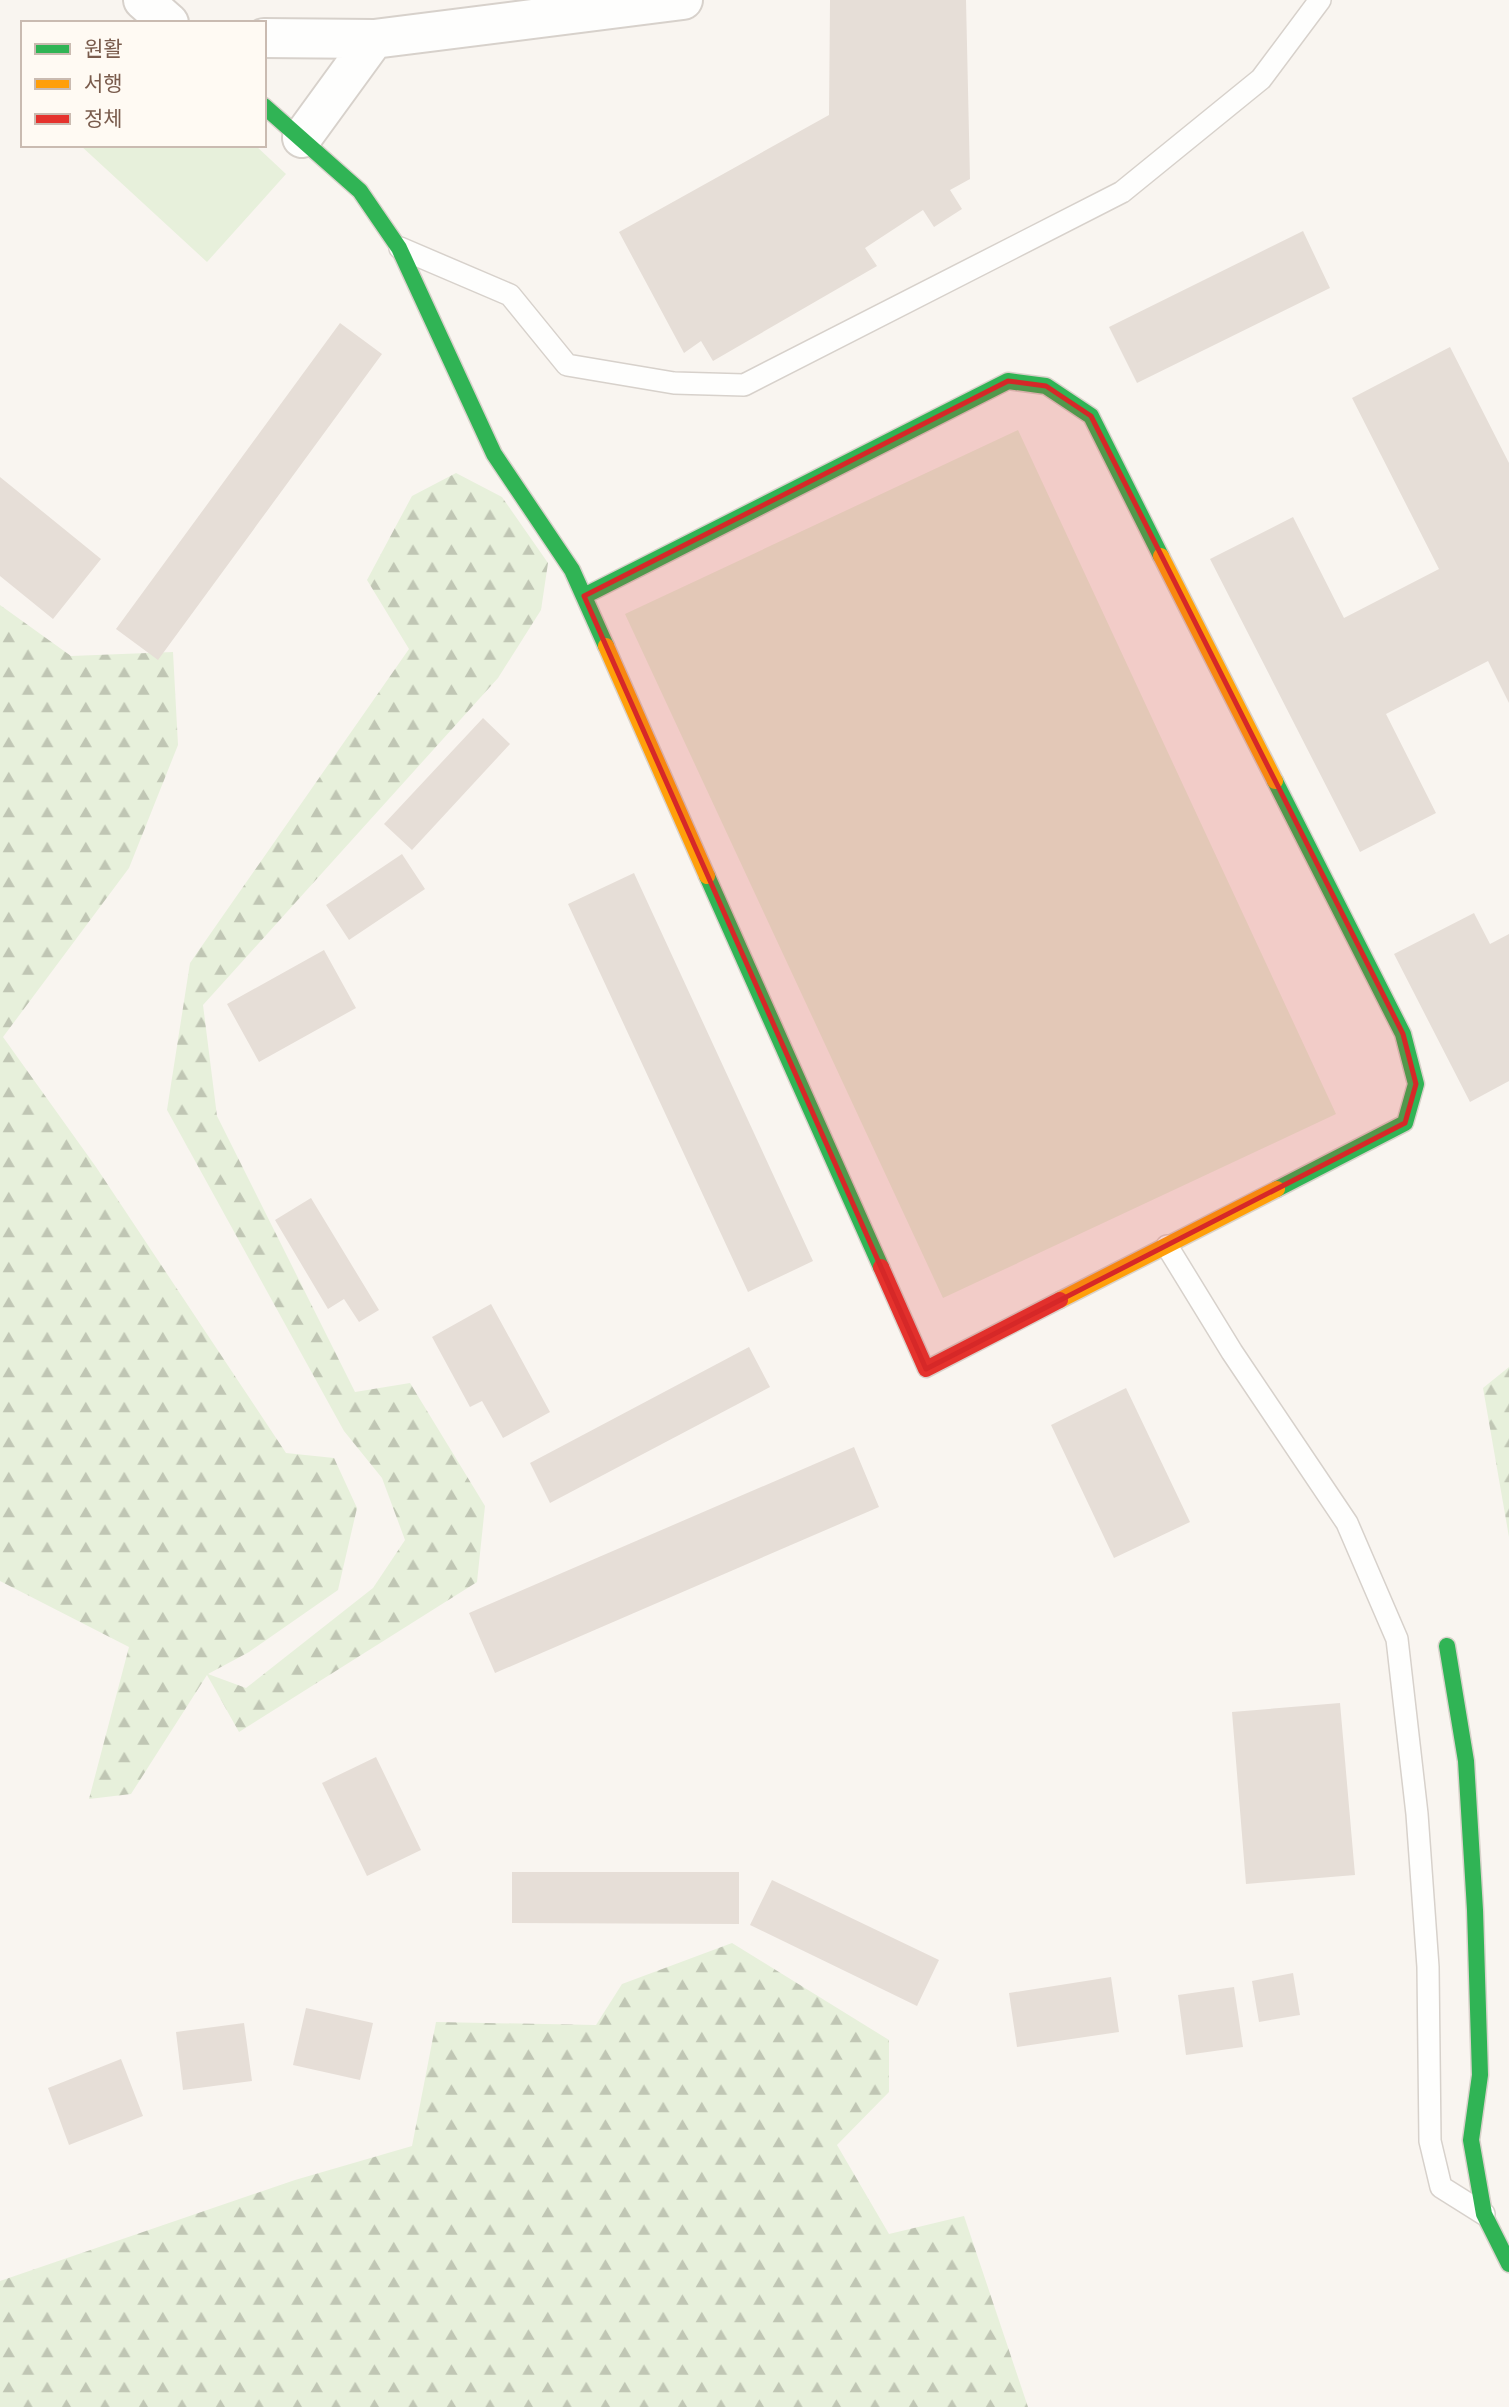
<svg xmlns="http://www.w3.org/2000/svg" width="1509" height="2407" font-family="'Exo 2','Noto Sans KR',sans-serif">
<style>
.forest{fill:url(#forest-firs)}
.park{fill:#e7f0db}
.building{fill:#e6ded7}
.lines{fill:none;stroke-linecap:round;stroke-linejoin:round}
.lane-casing{stroke:#d7d1cb;stroke-width:24}
.street-casing{stroke:#d7d1cb;stroke-width:42}
.fast-casing{stroke:#d9d2cb;stroke-width:19}
.slow-casing{stroke:#d9d2cb;stroke-width:19}
.jam-casing{stroke:#d9d2cb;stroke-width:19}
.lane{stroke:#fefefd;stroke-width:21}
.street{stroke:#fefefd;stroke-width:38}
.fast{stroke:#30b455;stroke-width:16}
.slow{stroke:#ff9f0a;stroke-width:16}
.jam{stroke:#e5322d;stroke-width:16}
.marked{fill:#d62828;fill-opacity:0.2;stroke:#d62828;stroke-width:5;stroke-linejoin:round}
</style>
<defs>
<pattern id="forest-firs" width="22" height="20" patternUnits="userSpaceOnUse" patternTransform="scale(1.75)"><rect width="22" height="20" fill="#e7f0db"/><path d="M5 1l3.5 6h-7zM16 11l3.5 6h-7z" fill="#c0c6b4"/></pattern>
</defs>
<rect width="100%" height="100%" fill="#f9f5f0"/>
<path class="forest" d="M456,473L502,497L548,563L541,610L498,678L203,1005L217,1116L355,1392L410,1383L485,1506L477,1582L239,1732L207,1675L131,1794L89,1799L129,1647L0,1581V605L71,656L173,652L178,745L129,868L3,1037L96,1167L286,1453L334,1458L357,1508L338,1590L249,1652L208,1674L246,1688L373,1588L405,1540L382,1478L344,1431L167,1110L190,963L409,649L367,580L412,496Z
M1509,1367V1537L1483,1388Z
M732,1943L889,2040V2092L837,2145L889,2234L964,2216L1028,2407H0V2281L295,2180L412,2146L436,2022L596,2025L622,1984Z"/>
<path class="park" d="M80,145H255L286,174L207,262Z
M1018,430L1336,1114L943,1298L625,614Z"/>
<path class="building" d="M830,0H966L970,179L950,190L962,209L934,227L923,210L865,248L877,266L713,361L701,341L684,353L619,232L829,115Z
M1303,231L1330,288L1137,383L1109,327Z
M340,323L382,354L158,660L116,629Z
M1450,347L1509,463V703L1488,661L1386,714L1436,813L1360,852L1210,559L1293,517L1344,618L1439,569L1352,398Z
M0,477L101,559L53,619L0,576Z
M483,718L510,744L412,850L384,824Z
M402,854L425,889L349,940L326,905Z
M634,873L813,1261L748,1292L568,904Z
M1474,913L1490,944L1509,934V1081L1470,1102L1394,954Z
M324,950L356,1008L259,1062L227,1004Z
M311,1198L379,1310L359,1322L344,1299L328,1309L275,1220Z
M491,1304L550,1412L503,1438L482,1401L470,1407L432,1337Z
M749,1347L770,1387L550,1503L530,1463Z
M1126,1388L1190,1522L1114,1558L1051,1425Z
M854,1447L879,1507L495,1673L469,1613Z
M1340,1703L1355,1875L1246,1884L1232,1712Z
M376,1757L421,1850L367,1876L322,1783Z
M512,1872H739V1924L512,1923Z
M772,1880L939,1960L917,2006L750,1925Z
M1293,1973L1300,2015L1259,2022L1252,1981Z
M1111,1977L1119,2032L1017,2047L1009,1993Z
M1234,1987L1243,2047L1186,2055L1178,1995Z
M306,2008L373,2023L360,2080L293,2065Z
M244,2023L252,2081L183,2090L176,2032Z
M121,2059L143,2116L69,2145L48,2088Z"/>
<g class="lines">
<g class="lane-casing">
<path id="lane" d="M400,248L510,295L567,365L674,383L744,385L1122,192L1261,79L1320,0
M1167,1246L1232,1352L1347,1523L1397,1639L1417,1814L1428,1967L1430,2141L1441,2187L1484,2214"/>
</g>
<g class="street-casing">
<path id="street" d="M143,0L169,23
M264,38L374,39
M302,138L374,39L683,0"/>
</g>
<g class="fast-casing">
<path id="fast" d="M264,106L360,191L399,248L494,454L572,570L606,646
M584,596L1008,381L1046,386L1091,416L1161,556
M1275,781L1403,1034L1416,1084L1405,1123L1277,1189
M707,876L881,1267
M1447,1646L1466,1761L1475,1910L1480,2075L1471,2140L1484,2214L1509,2264"/>
</g>
<g class="slow-casing">
<path id="slow" d="M1161,556L1275,781
M606,646L707,876
M1060,1300L1277,1189"/>
</g>
<g class="jam-casing">
<path id="jam" d="M881,1267L926,1369L1060,1300"/>
</g>
<use href="#lane" class="lane"/>
<use href="#street" class="street"/>
<use href="#fast" class="fast"/>
<use href="#slow" class="slow"/>
<use href="#jam" class="jam"/>
</g>
<path class="marked" d="M1008,381L1046,386L1091,416L1403,1034L1416,1084L1405,1123L926,1369L584,596Z"/>
<rect x="21" y="21" width="245" height="126" fill="#fffaf3" stroke="#cabbb1" stroke-width="2"/>
<rect x="35" y="44" width="35" height="10" fill="#30b455" stroke="#cabbb1" stroke-width="2"/>
<text x="84" y="56" font-size="21" fill="#7a5c4d">원활</text>
<rect x="35" y="79" width="35" height="10" fill="#ff9f0a" stroke="#cabbb1" stroke-width="2"/>
<text x="84" y="91" font-size="21" fill="#7a5c4d">서행</text>
<rect x="35" y="114" width="35" height="10" fill="#e5322d" stroke="#cabbb1" stroke-width="2"/>
<text x="84" y="126" font-size="21" fill="#7a5c4d">정체</text>
</svg>
